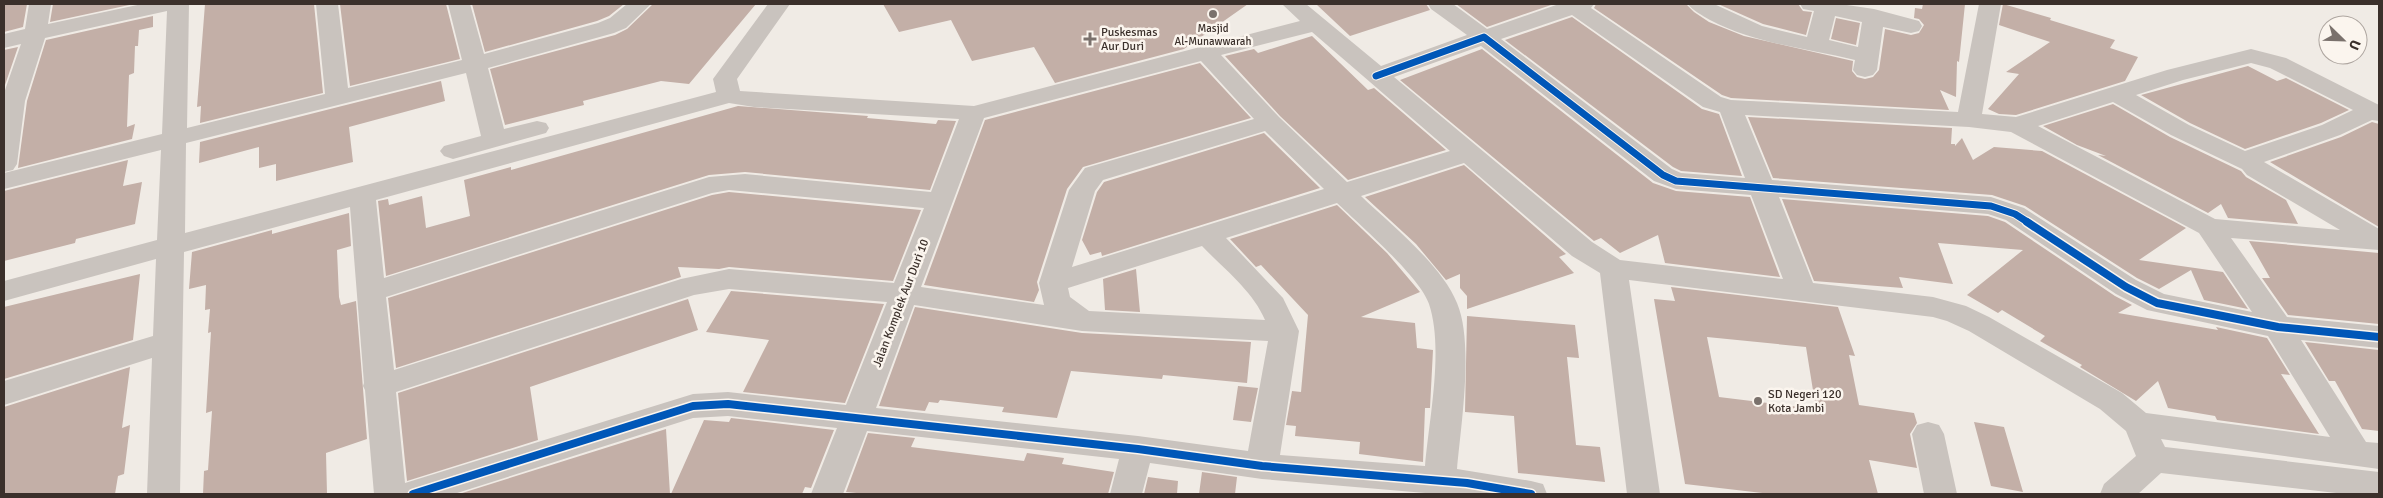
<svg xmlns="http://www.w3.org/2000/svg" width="2383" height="498" font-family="Signika,sans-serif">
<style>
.building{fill:#c3afa7;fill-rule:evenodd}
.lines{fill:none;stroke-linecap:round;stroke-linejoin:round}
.minor{fill:#c9c3be;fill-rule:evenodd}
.cycleway-far1-casing{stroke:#fbf5ee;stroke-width:9}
.cycleway-casing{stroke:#fbf5ee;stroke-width:11}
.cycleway-far1{stroke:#0057b8;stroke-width:7}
.cycleway{stroke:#0057b8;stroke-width:8}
.poi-dot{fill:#7a716c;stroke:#fbf5ee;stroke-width:2}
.labels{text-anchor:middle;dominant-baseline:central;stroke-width:5;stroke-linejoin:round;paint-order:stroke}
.far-poi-label{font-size:11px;fill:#3b302b;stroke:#fbf5ee}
.poi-label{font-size:12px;fill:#3b302b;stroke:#fbf5ee;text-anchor:start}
.street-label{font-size:12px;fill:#3b302b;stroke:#fbf5ee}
</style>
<rect width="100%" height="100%" fill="#f0ebe5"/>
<path class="building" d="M4,4H27L23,27L4,32Z
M53,4H134L50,22Z
M205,4H314L323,93L200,123L201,106L197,107Z
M340,4H446L460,59L350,86Z
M472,4H624L609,16L597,21L485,52Z
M653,4H756L689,84L661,81L583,101L584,105L505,125L490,69L615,35L627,29Z
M883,4H1248L1184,49L1055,83L1034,47L972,61L951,20L899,32Z
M1316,4H1426L1430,10L1350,36Z
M1456,4H1554L1487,27Z
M1596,4H1686L1694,12L1709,22L1744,36L1853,61L1852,71L1857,77L1865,79L1873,77L1879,70L1885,29L1911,35L1919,33L1924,25L1919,19L1914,18L1915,8L1922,9L1923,4H1965L1959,62L1957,61L1956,97L1940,90L1949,110L1731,98L1722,95L1594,8Z
M1718,4H1798L1803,11L1812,12L1806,35L1763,24Z
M2003,4L2051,18L2050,20L2115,40L2110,48L2138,57L2125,81L2016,115L1999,114L1988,109L2019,74L2006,72L2050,42L1999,25Z
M153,16V27L139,30L138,46H135L134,73L129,75L127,127L135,124L132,139L18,168L27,101L46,40Z
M1572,17L1702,109L1719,114L1742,176L1681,171L1673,167L1505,40Z
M1836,18L1860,23L1856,45L1831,39Z
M1312,36L1368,90L1374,88L1446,150L1348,180L1280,116L1225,56L1254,49L1258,53Z
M18,47L4,88V50Z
M1482,49L1653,183L1676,191L1750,197L1780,277L1665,263L1658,235L1620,253L1601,238L1594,241L1400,80Z
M1200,63L1251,118L1083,167L1067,189L1037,282L1039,290L1034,302L924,285L985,120Z
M2248,66L2277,81L2286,78L2349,110L2321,123L2245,149L2190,123L2141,95Z
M441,81L445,101L349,127L353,162L276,181V164L259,168V147L199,163L200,142Z
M2113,104L2170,137L2241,171L2246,177L2286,200L2298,224L2228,218L2221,204L2208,213L2098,155L2106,156L2077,145L2043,126Z
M738,106L868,116L867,118L936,124L938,120L956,121L930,190L745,172L709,175L386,276L378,201L388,199L389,205L422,196L426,228L470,216L464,180L511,167V170Z
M1748,117L1952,128L1951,144H1955V146L1962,138L1973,160L1994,147L2042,151L2186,228L2139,260L2223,272L2248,309L2204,300L2191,270L2159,289L2137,278L2025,206L1992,195L1773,178Z
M2372,122L2379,124V227L2270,162L2341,137Z
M1264,133L1320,188L1102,256L1101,252L1090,255L1082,240L1097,192L1104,182Z
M128,160L123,186L142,182L135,224L76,239L75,243L4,261V191Z
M1464,165L1566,254L1559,257L1574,273L1467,309V296L1460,288V274L1446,280L1416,244L1365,197Z
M729,192L921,210L893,281L729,267L719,269L678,267L681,277L396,368L388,298L712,195Z
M1782,199L1988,216L2005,222L2115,296L2132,305L2118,313L2218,330L2216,327L2267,338L2290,375L2281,374L2319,434L2217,420L2215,416L2168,408L2158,381L2136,401L2080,367L2082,365L2040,341L2045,336L2002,310L1998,313L1967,295L2023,250L1938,243L1953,284L1899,277L1903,288L1814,281Z
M1337,205L1387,253L1420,292L1361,317L1415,323L1417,348L1433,350L1430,408H1425L1423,462L1359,454L1360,442L1295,436L1296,426L1286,425L1292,391L1301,392L1308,315L1261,265L1256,267L1230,239Z
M349,213L351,246L337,250L339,297L341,305L356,301L367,439L326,453L327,494H203L204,471L208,470L212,411L206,413L211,332L208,333L210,309L205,310L206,285L189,289L192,252L272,230V234Z
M2249,241L2379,253V324L2288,315L2262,278H2270Z
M1136,269L1140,312L1105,310L1103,279Z
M140,274L133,340L4,379V307Z
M1671,287L1838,307L1855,356L1849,355L1859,405L1914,413L1917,423L1910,434L1917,468L1869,460L1878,494H1771L1685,484L1654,299L1675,301ZM1707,337L1806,347L1816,409L1719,397Z
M731,291L884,304L845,403L743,392L769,340L706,332Z
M688,299L698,330L530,387L538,440L407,481L398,393Z
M915,307L1082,333L1251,342L1247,383L1163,375L1162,379L1071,371L1057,418L1002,412L1004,407L940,400L938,403L929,402L925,411L879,406Z
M1467,316L1575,325L1579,358L1567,357L1576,445L1600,447L1605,482L1518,473L1514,416L1465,412Z
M2305,342L2379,350V431L2362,429L2335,381H2329Z
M130,367L122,428L130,425L124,474L118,476L115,494H4V407Z
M1238,386L1258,388L1251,422L1233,420Z
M731,418L834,430L811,488L805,487L802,494H671L704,420L729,422Z
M1974,422L2004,427L2023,492L1991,486Z
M666,429L670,494H459Z
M868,433L915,438L911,447L1024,461L1027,453L1064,458L1062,464L1114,472L1108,494H867L846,492Z
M1202,472L1237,477L1235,494H1199Z
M1148,477L1178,481L1177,494H1144Z"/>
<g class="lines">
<path class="minor" d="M29,4H51L48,24L142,4H189L187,128L325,94L316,4H338L348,88L462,60L448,4H470L484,54L598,23L610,18L627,4H651L626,28L614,33L488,68L504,129L537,121L546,123L549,128L546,133L453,159L444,156L440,151L444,146L481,136L466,73L186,143L185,233L716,92L713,79L768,4H790L737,79L740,91L974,106L1300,21L1282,4H1306L1381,66L1467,35L1431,9L1428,4H1453L1487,29L1559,4H1594L1591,8L1721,97L1731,100L1958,112L1979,4H2001L1982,114L2016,117L2167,70L2251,49L2286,58L2379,105V121L2372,120L2340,135L2264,162L2379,229V250L2231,238L2287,317L2379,326V348L2301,340L2366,442L2379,443V469L2161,439L2165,447L2379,472V494H2345L2161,473L2138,494H2100L2104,484L2136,456L2126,431L2100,409L1969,331L1947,321L1933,317L1629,280L1660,494H1627L1600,273L1572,256L1464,163L1361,196C1390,224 1442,265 1457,303C1474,343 1461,424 1457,469L1531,481L1543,484L1547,494H1437L1262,479L1150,463L1142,494H1110L1119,459L867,431L843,494H811L837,428L728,416L693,418L454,494H374L365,390L363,386L364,383L350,207L184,252L180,494H147L152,358L4,405V381L153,336L156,259L4,301V281L157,240L161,150L4,189V173L162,134L167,11L45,38L25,101L17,164L13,170L4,172V93L21,44L4,48V34L25,29ZM1572,15L1703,107L1720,112L1745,178L1681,173L1672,169L1501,39ZM1312,32L1450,151L1347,182L1279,117L1221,55ZM1481,46L1654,181L1676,189L1751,195L1783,279L1620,260L1592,242L1394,77ZM1201,61L1254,119L1085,168L1069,190L1039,283L1044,305L921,287L984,118ZM2251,63L2270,68L2353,110L2322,125L2245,151L2189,125L2136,95L2183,80ZM2113,102L2171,135L2242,169L2247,175L2340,230L2215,219L2038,126ZM729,103L754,107L959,119L931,192L745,174L709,177L384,278L376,200ZM1745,115L1969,127L2011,132L2199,233L2252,312L2164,294L2136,280L2024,208L1991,197L1772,180ZM1265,131L1324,189L1072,267L1095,191L1103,180ZM729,190L924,208L894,283L729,269L681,279L394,370L386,297L712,193ZM1779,197L1988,214L2006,220L2116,294L2147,310L2268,336L2330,437L2146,413L2122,393L1989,317L1966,306L1933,297L1813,283ZM1337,203C1360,225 1420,277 1429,304C1444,349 1429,419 1425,466L1280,455L1299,331L1283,298L1226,238ZM1202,246C1223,268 1253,291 1265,320L1089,311L1070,297L1068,288ZM729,289L887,302L846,405L728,392L693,394L405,483L396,392L694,295ZM914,305L1082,331L1268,341L1248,451L1138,436L876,408Z
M1688,4H1714L1762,26L1807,37L1814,11L1803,9L1800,4H1840L1874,9L1919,21L1922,26L1919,31L1911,33L1883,27L1877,70L1873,75L1865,77L1857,75L1853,70L1855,60C1805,48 1756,44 1710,20C1702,15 1693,11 1688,4ZM1835,16L1862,22L1858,47L1829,40Z
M1928,422L1939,425L1944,434L1957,494H1924L1912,434L1917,425Z"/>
<g class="cycleway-far1-casing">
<path id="cycleway-far1" d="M1376,76L1484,37L1663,175L1676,181L1991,206L2015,214L2029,223"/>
</g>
<g class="cycleway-casing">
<path id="cycleway" d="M2027,222L2126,287L2157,303L2278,327L2379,337
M413,494L693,406L728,404L1138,449L1262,466L1467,483L1531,494"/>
</g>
<use href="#cycleway-far1" class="cycleway-far1"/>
<use href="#cycleway" class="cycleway"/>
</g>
<g class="poi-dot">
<circle cx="1213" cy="14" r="5"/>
<path d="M1087.5 31.5h5v5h5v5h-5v5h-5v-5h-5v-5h5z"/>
<circle cx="1758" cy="401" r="5"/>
</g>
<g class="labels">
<g class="far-poi-label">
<text x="1213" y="28">Masjid<tspan x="1213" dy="13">Al-Munawwarah</tspan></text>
</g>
<g class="poi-label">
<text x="1101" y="32">Puskesmas<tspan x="1101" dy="14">Aur Duri</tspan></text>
<text x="1768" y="394">SD Negeri 120<tspan x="1768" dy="14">Kota Jambi</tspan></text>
</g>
<g class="street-label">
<text transform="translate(901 303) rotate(-69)">Jalan Komplek Aur Duri 10</text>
</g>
</g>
<rect width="2383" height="498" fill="none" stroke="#3b302b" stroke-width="10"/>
<g transform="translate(2343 40) rotate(113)"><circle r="24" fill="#fbf5ee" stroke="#aea6a0"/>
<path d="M0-4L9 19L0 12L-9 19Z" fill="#7a716c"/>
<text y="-8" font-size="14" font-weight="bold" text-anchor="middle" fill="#3b302b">U</text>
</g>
</svg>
